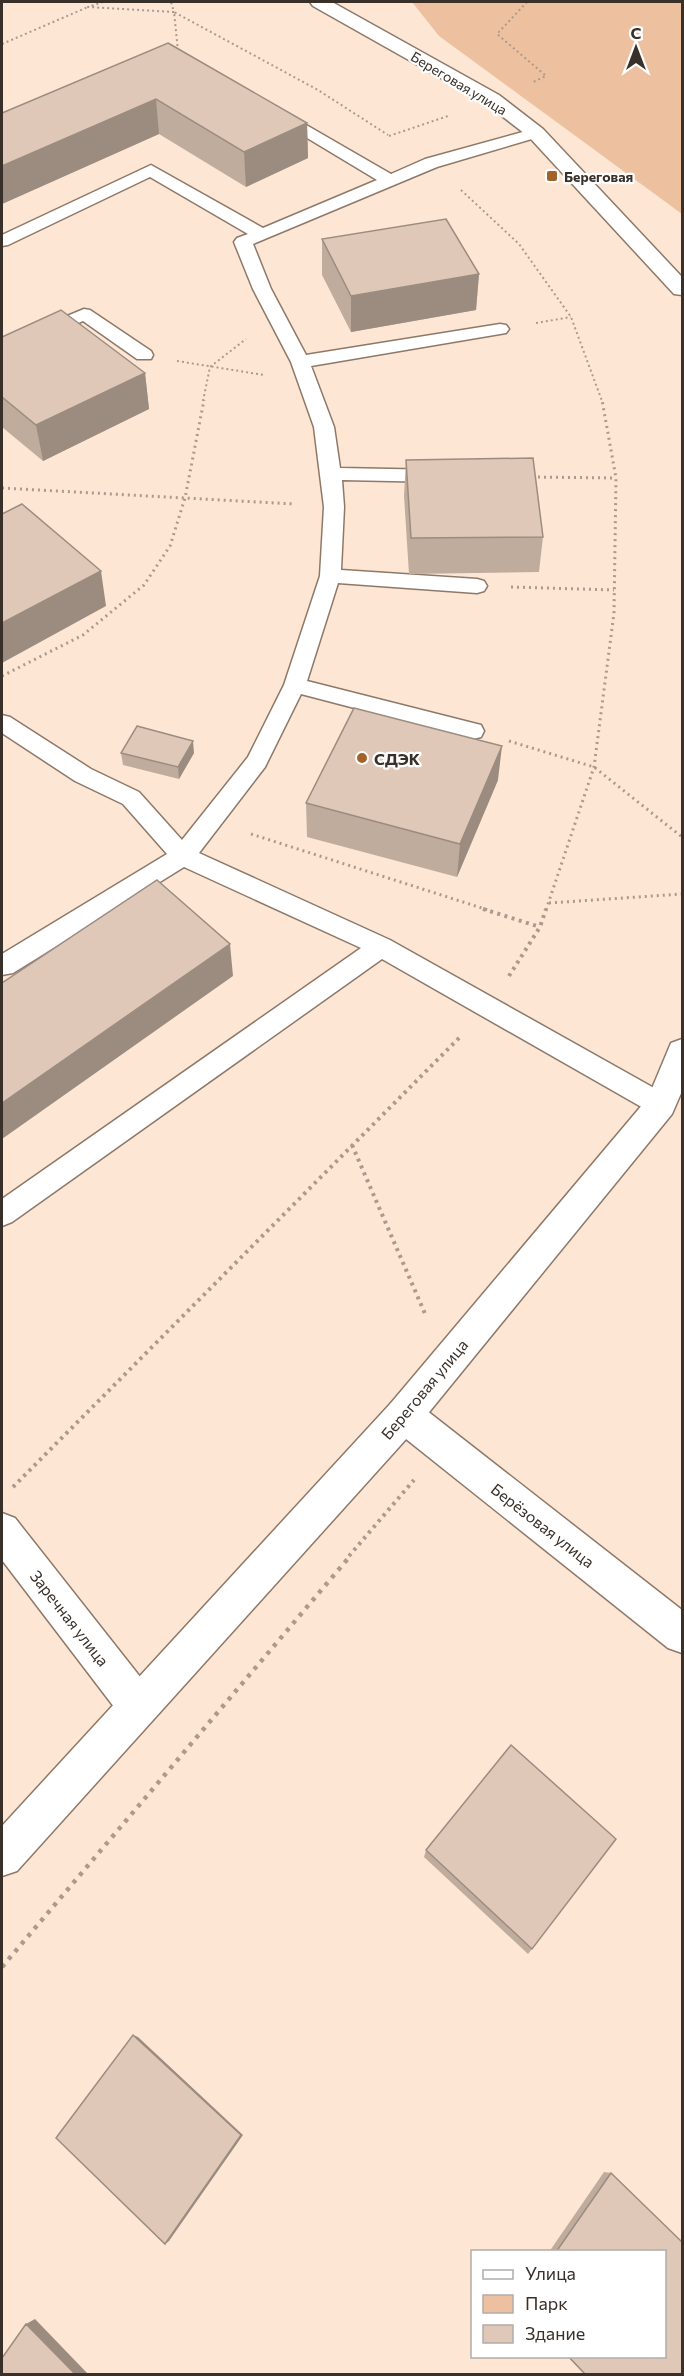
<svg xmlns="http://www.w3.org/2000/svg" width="684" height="2376" font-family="Commissioner,sans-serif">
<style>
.green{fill:#edc19f}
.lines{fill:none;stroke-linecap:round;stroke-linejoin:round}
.service-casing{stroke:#8e7969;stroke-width:3}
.minor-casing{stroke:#8e7969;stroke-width:3}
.tertiary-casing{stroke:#8e7969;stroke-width:3}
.path-far3{stroke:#ab9a8d;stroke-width:2;stroke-dasharray:2 3;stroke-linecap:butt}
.path-far2{stroke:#ab9a8d;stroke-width:3;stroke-dasharray:2 4;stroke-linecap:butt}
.path-far1{stroke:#ab9a8d;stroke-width:4;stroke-dasharray:3 4.5;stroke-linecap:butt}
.path{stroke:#ab9a8d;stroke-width:4.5;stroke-dasharray:4 6;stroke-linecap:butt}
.service{fill:#fff;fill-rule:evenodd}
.minor{fill:#fff;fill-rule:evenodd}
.tertiary{fill:#fff;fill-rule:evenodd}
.wall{fill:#c0ac9d}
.shaded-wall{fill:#9c8c80}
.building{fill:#dfc8b7;stroke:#9c8c80;stroke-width:1.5}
.poi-dot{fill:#a2632a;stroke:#fff;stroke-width:2}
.labels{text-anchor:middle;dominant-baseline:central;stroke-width:4.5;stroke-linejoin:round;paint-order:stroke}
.far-street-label{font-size:14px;fill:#393029;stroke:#fff}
.far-poi-label{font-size:14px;font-weight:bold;fill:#393029;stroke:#fff;text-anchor:start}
.poi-label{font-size:16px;font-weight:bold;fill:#393029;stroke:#fff;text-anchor:start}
.street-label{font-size:16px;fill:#393029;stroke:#fff}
</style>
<rect width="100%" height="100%" fill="#fee6d5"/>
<path class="green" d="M412,2H682V214L439,36Z"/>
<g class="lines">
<g class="service-casing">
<path id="service" d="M275,107L391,174L425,159L530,130L536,128L544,133L542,136L437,167L253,244L271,289L306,355L500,324L506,325L509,329L506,333L500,334L311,366L334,427L340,468L441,470L448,472L451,476L448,480L441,482L342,480L344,507L341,570L477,579L484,581L487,586L484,591L477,593L338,583L307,681L473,723L481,725L484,731L481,737L473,739L301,694L265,767L199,853L390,940L670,1097L674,1105L670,1113L661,1116L652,1113L382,959L12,1222L2,1226V1199L361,948L184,867L13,973L2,975V954L167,854L123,804L75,781L2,733V715L10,717L91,769L139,792L182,840L248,757L284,685L320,576L324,507L314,427L291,362L253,289L234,242L237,238L248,234L150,177L8,245L2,246V235L151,165L263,228L377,180L269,115L267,112L269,109Z
M84,309L90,310L151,351L153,355L151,359H137L83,321L2,355V343Z"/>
</g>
<g class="minor-casing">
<path id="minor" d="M404,1398L417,1403L682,1610V1653L668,1648L391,1427L386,1415L391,1403Z
M2,1513L15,1518L152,1692L158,1706L152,1720L138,1726L124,1720L2,1560Z"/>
</g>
<g class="tertiary-casing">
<path id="tertiary" d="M310,2H332L499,95L543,129L682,277V295L674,294L529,137L485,103L313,6Z
M682,1039V1091L672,1114L417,1427L17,1871L2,1876V1826L391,1403L648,1098L671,1043Z"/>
</g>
<path class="path-far3" d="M103,2L88,7L174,12L171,2
M527,2L497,34L546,76L531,83
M2,44L88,7
M178,51L174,12L318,90L388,135
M389,136L448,116
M461,190L519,244L571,317L602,401
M536,323L571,317
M177,361L264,375
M203,401L210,367L246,339"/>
<path class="path-far2" d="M532,477L616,478
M2,488L294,504
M511,587L614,590
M2,676L83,635L144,585L170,546L185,498L204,400
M509,741L594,767L682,837
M251,834L488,910
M549,903L682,894
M546,910L594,767L614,613L616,478L602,400"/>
<path class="path-far1" d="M483,909L540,927
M509,976L540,927L546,909
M352,1145L426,1316
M13,1487L460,1037
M349,1556L414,1480"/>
<path class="path" d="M2,1967L351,1555"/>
<use href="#service" class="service"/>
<use href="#minor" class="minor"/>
<use href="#tertiary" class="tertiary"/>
</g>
<path class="wall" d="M168,43L307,123L308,158L246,187L159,134L2,204V113Z
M322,239L479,274L476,310L351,332L322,275Z
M2,337L145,373L149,409L43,461L2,427Z
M406,460L543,537L539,572L409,574L404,496Z
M121,753H194L179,779L123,765Z
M498,780L457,877L307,837L306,803Z
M426,1850L532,1949L528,1954L424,1857Z
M604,2172L611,2173L682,2242V2373L681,2374H584L567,2356H664V2252H549Z"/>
<path class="shaded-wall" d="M156,99L159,134L2,204V166Z
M307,123L308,158L246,187L244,152Z
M479,274L476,310L351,332V296Z
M145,373L149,409L43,461L36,425Z
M101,571L106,606L2,663V623Z
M193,741L194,753L179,779L178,767Z
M502,746L498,780L457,877L460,844Z
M230,944L233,976L2,1139V1103Z
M133,2035L138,2037L243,2135L169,2241L165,2244Z
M35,2319L88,2374H75L26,2324Z"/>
<path class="building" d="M168,43L307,123L244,152L156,99L2,166V113Z
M446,219L479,274L351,296L322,239Z
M61,310L145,373L36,425L2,397V337Z
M533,458L543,537L411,538L406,460Z
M22,504L101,571L2,623V514Z
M354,708L502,746L460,844L306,803Z
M137,726L193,741L178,767L121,753Z
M157,880L230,944L2,1103V983Z
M511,1745L616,1839L532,1949L426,1850Z
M133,2035L241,2135L165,2244L56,2138Z
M611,2173L682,2242V2373L681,2374H585L568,2356H664V2252H556Z
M26,2324L75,2374H2V2358Z"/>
<g class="poi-dot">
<rect x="546" y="170" width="12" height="12" rx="3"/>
<circle cx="362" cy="758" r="6"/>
</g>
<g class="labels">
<g class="far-street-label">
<text transform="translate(459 83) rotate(31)">Береговая улица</text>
</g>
<g class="far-poi-label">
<text x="564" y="176">Береговая</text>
</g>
<g class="poi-label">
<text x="374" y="758">СДЭК</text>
</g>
<g class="street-label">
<text transform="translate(424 1389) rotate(-50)">Береговая улица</text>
<text transform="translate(543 1525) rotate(38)">Берёзовая улица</text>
<text transform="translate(70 1618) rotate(52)">Заречная улица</text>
</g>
</g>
<rect width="684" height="2376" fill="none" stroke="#393029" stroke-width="6"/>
<rect x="471" y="2250" width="195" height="108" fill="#ffffff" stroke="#b0aca9" stroke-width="1.5"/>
<rect x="483" y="2270" width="30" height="9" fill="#ffffff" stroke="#b0aca9" stroke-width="1.5"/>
<text x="525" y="2280" font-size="18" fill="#393029">Улица</text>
<rect x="483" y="2295" width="30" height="18" fill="#edc19f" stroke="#b0aca9" stroke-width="1.5"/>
<text x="525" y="2310" font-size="18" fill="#393029">Парк</text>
<rect x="483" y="2325" width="30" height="18" fill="#dfc8b7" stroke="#b0aca9" stroke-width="1.5"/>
<text x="525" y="2340" font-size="18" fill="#393029">Здание</text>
<g transform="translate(636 48)" stroke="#ffffff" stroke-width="4.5" paint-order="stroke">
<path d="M0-4.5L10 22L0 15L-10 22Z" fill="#393029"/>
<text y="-9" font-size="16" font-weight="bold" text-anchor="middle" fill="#393029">С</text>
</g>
</svg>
